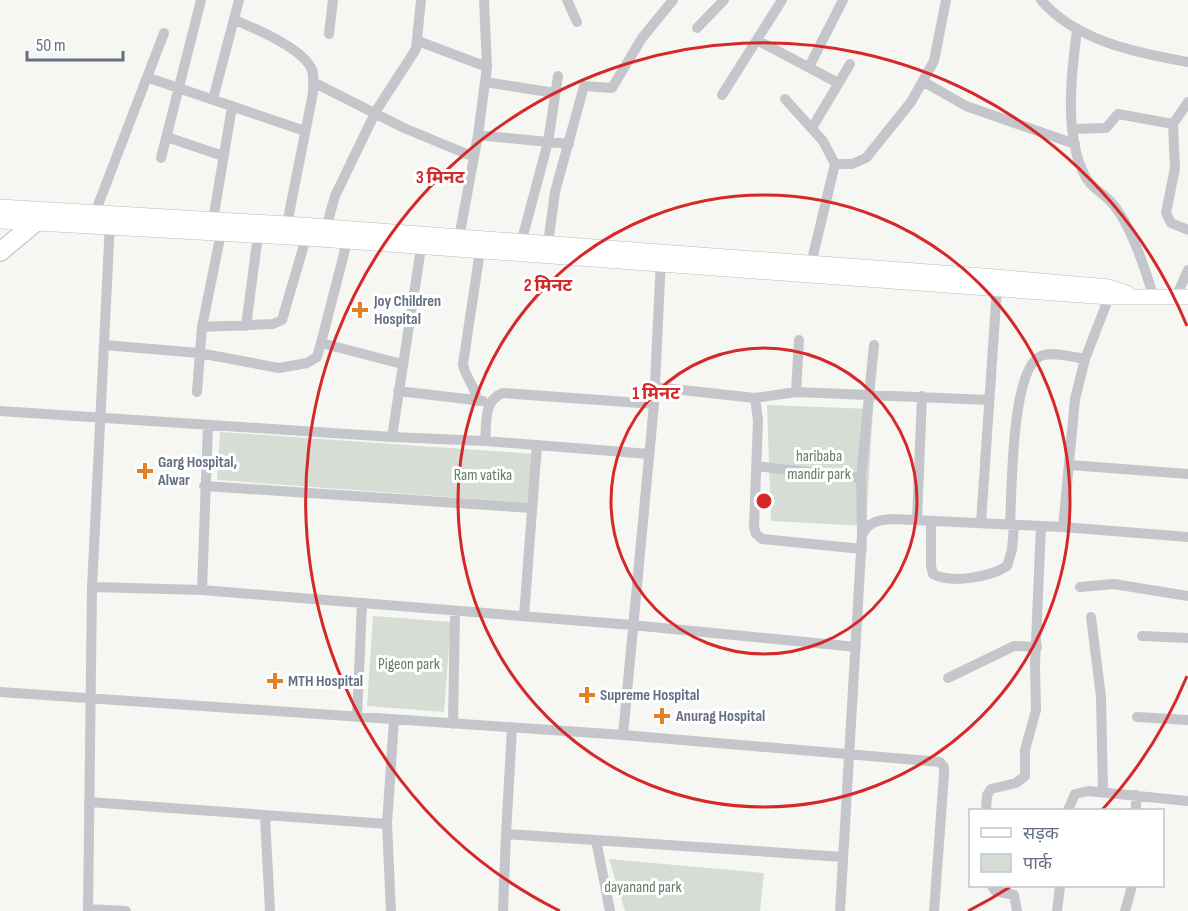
<svg xmlns="http://www.w3.org/2000/svg" width="1188" height="911" font-family="'Sofia Sans Condensed','Noto Sans Devanagari',sans-serif">
<style>
.green{fill:#d6ddd4}
.lines{fill:none;stroke-linecap:round;stroke-linejoin:round}
.secondary-casing{stroke:#b9bbc1;stroke-width:16}
.primary-casing{stroke:#b7b9bf;stroke-width:20}
.street{stroke:#c4c6cb;stroke-width:10}
.secondary{stroke:#fff;stroke-width:15}
.primary{stroke:#fff;stroke-width:18}
.ring{fill:none;stroke:#d62828;stroke-width:3}
.poi-dot{fill:#e38127;stroke:#fff;stroke-width:2}
.labels{text-anchor:middle;dominant-baseline:central;stroke-width:6;stroke-linejoin:round;paint-order:stroke}
.poi-label{font-size:16px;font-weight:bold;fill:#656f84;stroke:#fff;text-anchor:start}
.park-label{font-size:16px;fill:#647b65;stroke:#fff}
.centre{fill:#d62828;stroke:#fff;stroke-width:3}
.ring-label{font-size:18px;text-anchor:middle;font-weight:bold;fill:#d62828;stroke:#fff;stroke-width:6;stroke-linejoin:round;paint-order:stroke}
</style>
<rect width="100%" height="100%" fill="#f6f7f3"/>
<path class="green" d="M767,405L873,409L866,526L771,521Z
M220,432L536,454L531,503L217,480Z
M373,616L451,622L444,712L367,706Z
M609,859L764,873L760,911H625Z"/>
<g class="lines">
<g class="secondary-casing">
<path id="secondary" d="M0,207L287,224L996,277L1109,287L1127,293
M0,221L306,238L1109,297H1188"/>
</g>
<g class="primary-casing">
<path id="primary" d="M0,252L36,222"/>
</g>
<path class="street" d="M567,0L577,22
M1041,0C1076,41 1137,53 1188,62
M235,20C256,29 297,46 310,66C315,73 313,85 313,93L287,224
M697,28L724,0
M1077,31C1071,74 1064,136 1085,176C1090,187 1103,193 1111,202C1131,224 1145,269 1154,298
M329,34L333,0
M757,40L838,83
M418,41L487,67
M809,67L843,0
M149,78L305,131
M313,82L404,128L474,157
M485,82L555,93
M924,82L966,106L1075,144
M722,95L782,0
M213,99L239,0
M785,99L823,141L835,164L811,264
M1188,102L1173,124L1175,168L1166,213L1171,223L1188,230
M812,128L850,64
M1073,129L1106,128L1118,114L1173,124
M478,135L569,144
M167,137L223,156
M161,158L201,0
M835,164H852L866,158L911,102L934,61L946,0
M93,218L164,33
M213,220L232,107
M326,228L335,196L376,111L416,49L421,0
M459,238L478,135L487,67L484,0
M521,243L548,142L558,76
M548,244L555,192L584,86L612,88L642,38L673,0
M1176,297L1188,270
M246,326L258,235
M202,327L273,324L282,320L306,238
M321,343L402,364
M104,345L199,353L279,368L307,363L317,357L321,343L347,242
M655,387L755,398L758,420L754,527L756,534L762,539L862,549
M398,391L483,401
M197,392L202,327L221,233
M796,392L799,340
M755,398L796,392L989,400
M477,401C476,386 465,378 463,364L480,251
M0,411L392,437L485,441L649,454
M392,437L421,248
M485,441C487,423 483,400 503,393L654,404
M1070,465L1188,474
M756,466L861,478
M204,486L532,508
M917,520L922,396
M931,522V566L933,574C952,584 990,577 1007,566L1012,550L1014,525
M981,523L997,288
M1010,524C1012,492 1011,373 1039,357C1049,350 1073,357 1085,359
M1063,527L1188,537
M862,533L861,478L874,345
M92,587L110,222
M1080,587L1114,584L1188,596
M202,590L208,425
M524,616L537,445
M1091,617L1101,697L1103,791
M1142,636L1188,638
M948,678L1014,646L1037,647
M0,692L623,735L654,404L661,259
M357,717L362,604
M1137,717L1188,720
M453,724L455,612
M623,735L940,762L944,767V775L934,911
M89,802L387,824
M986,810L987,795L991,789L1016,783L1025,776V750L1036,710L1035,664L1041,526
M1068,810L1075,794L1088,791L1188,801
M1136,810V795
M265,817L270,911
M506,834L512,728
M596,840L610,911
M992,886L995,891L1014,895L1017,911
M88,909L126,911
M88,911L92,587L202,590L632,625L856,647
M391,911L387,824L394,720
M503,911L506,834L843,857
M840,911L862,535C869,521 879,520 893,519L1063,527L1075,399L1085,359L1109,297
M1057,911L1060,886
M1125,911L1132,886"/>
<use href="#secondary" class="secondary"/>
<use href="#primary" class="primary"/>
</g>
<g class="ring">
<circle cx="764" cy="501" r="153"/>
<circle cx="764" cy="501" r="306"/>
<path d="M1187 676A458 458 0 0 1 1102 810M1010 887A458 458 0 0 1 968 911M560 911A458 458 0 1 1 1187 326"/>
</g>
<g class="poi-dot">
<path d="M357 301h6v6h6v6h-6v6h-6v-6h-6v-6h6z"/>
<path d="M142 462h6v6h6v6h-6v6h-6v-6h-6v-6h6z"/>
<path d="M272 672h6v6h6v6h-6v6h-6v-6h-6v-6h6z"/>
<path d="M584 686h6v6h6v6h-6v6h-6v-6h-6v-6h6z"/>
<path d="M659 707h6v6h6v6h-6v6h-6v-6h-6v-6h6z"/>
</g>
<g class="labels">
<g class="poi-label">
<text x="374" y="301">Joy Children<tspan x="374" dy="18">Hospital</tspan></text>
<text x="158" y="462">Garg Hospital,<tspan x="158" dy="18">Alwar</tspan></text>
<text x="288" y="681">MTH Hospital</text>
<text x="600" y="695">Supreme Hospital</text>
<text x="676" y="716">Anurag Hospital</text>
</g>
<g class="park-label">
<text x="819" y="456">haribaba<tspan x="819" dy="18">mandir park</tspan></text>
<text x="483" y="475">Ram vatika</text>
<text x="409" y="664">Pigeon park</text>
<text x="643" y="887">dayanand park</text>
</g>
</g>
<circle cx="764" cy="501" r="9" class="centre"/>
<g class="ring-label">
<text x="440" y="183">3 मिनट</text>
<text x="548" y="291">2 मिनट</text>
<text x="656" y="399">1 मिनट</text>
</g>
<rect x="969" y="809" width="195" height="78" fill="#ffffff" stroke="#c1c5ce" stroke-width="1.5"/>
<rect x="981" y="828" width="30" height="9" fill="#ffffff" stroke="#c1c5ce" stroke-width="1.5"/>
<text x="1023" y="839" font-size="18" fill="#656f84">सड़क</text>
<rect x="981" y="854" width="30" height="18" fill="#d6ddd4" stroke="#c1c5ce" stroke-width="1.5"/>
<text x="1023" y="869" font-size="18" fill="#656f84">पार्क</text>
<path d="M27 51v9h96v-9" fill="none" stroke="#656f84" stroke-width="3"/>
<text x="36" y="51" font-size="18" fill="#656f84" stroke="#ffffff" stroke-width="4.5" paint-order="stroke">50 m</text>
</svg>
